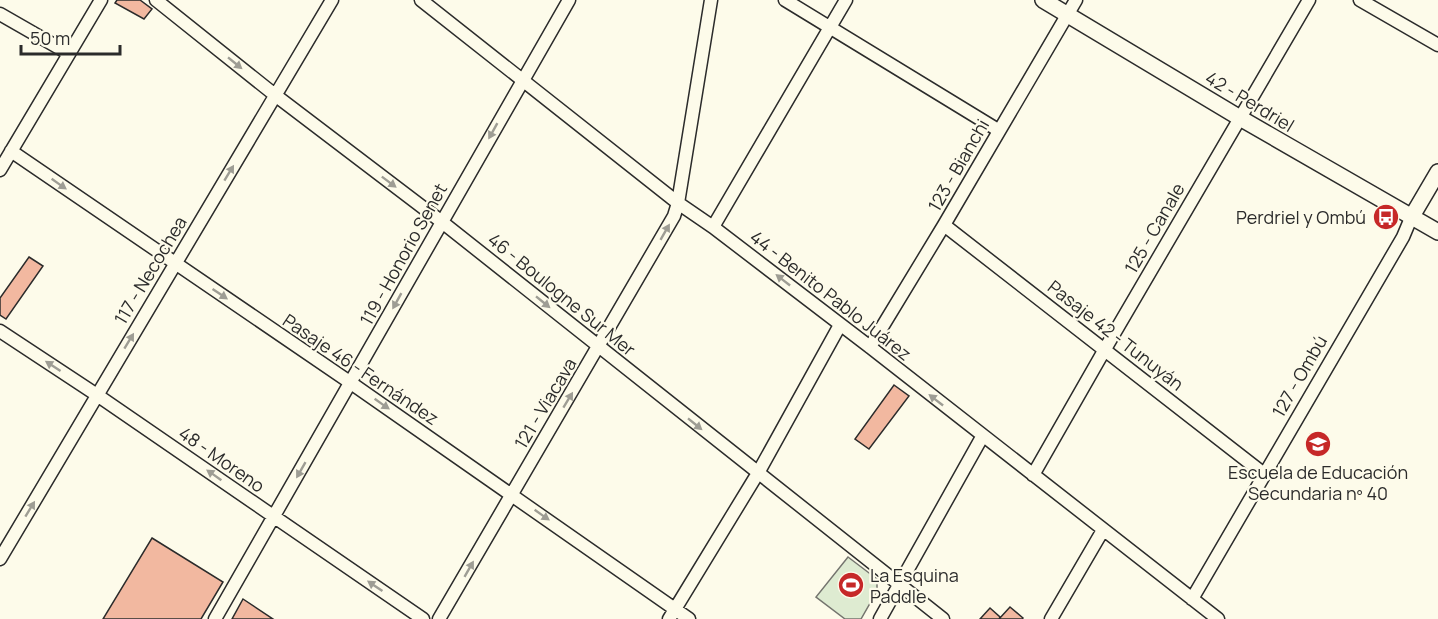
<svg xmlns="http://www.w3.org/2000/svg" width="1438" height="619" font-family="Manrope,sans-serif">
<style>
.green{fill:#deebd1;stroke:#74746e;stroke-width:1.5}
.building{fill:#f2b8a0;stroke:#2b2b2b;stroke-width:1.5}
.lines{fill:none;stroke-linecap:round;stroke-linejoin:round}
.minor-casing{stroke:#2b2b2b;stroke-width:15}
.tertiary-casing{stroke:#2b2b2b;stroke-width:18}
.minor{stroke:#fdfbea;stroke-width:12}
.tertiary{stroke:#fdfbea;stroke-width:15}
.oneway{fill:#9e9d94}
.labels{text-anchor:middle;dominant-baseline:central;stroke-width:4.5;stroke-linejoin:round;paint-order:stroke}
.street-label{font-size:18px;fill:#2b2b2b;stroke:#fdfbea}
.poi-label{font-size:18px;fill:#2b2b2b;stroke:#fdfbea;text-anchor:end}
</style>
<rect width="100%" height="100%" fill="#fdfbea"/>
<path class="green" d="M848,557L877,579V591L861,619H845L816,597Z"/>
<path class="building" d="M117,0H140L152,9L144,19L115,3Z
M29,257L43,266L6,319L0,315V298Z
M894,385L909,396L869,449L855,439Z
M152,538L223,582L201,619H103Z
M243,599L273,619H232Z
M1010,607L1023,618L1022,619H999Z
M990,608L1000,617L999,619H980Z"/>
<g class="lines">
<g class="minor-casing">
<path id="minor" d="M156,0L275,95L442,222L943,619
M421,0L678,203L713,227L870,347L1218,619
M785,0L998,130
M1360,0L1438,45
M0,14L68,53
M11,151L351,383L689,619
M0,170L101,0
M944,225L1264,474
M713,227L846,0
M0,331L97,395L423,619
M870,347L944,225L1076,0
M1033,475L1105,349L1309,0
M0,559L332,0
M1192,599L1403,237L1411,218
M215,619L569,0
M439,619L674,216L678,203L711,0
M669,619L758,473L840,325
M880,619L982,437
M1051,619L1103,530"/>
</g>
<g class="tertiary-casing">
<path id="tertiary" d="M1043,0L1240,118L1438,232
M1411,218L1438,172"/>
</g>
<use href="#minor" class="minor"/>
<use href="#tertiary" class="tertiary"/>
</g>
<defs><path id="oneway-solid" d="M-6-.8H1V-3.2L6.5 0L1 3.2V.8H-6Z" transform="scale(1.5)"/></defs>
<g class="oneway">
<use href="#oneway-solid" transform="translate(235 63) rotate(39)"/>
<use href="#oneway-solid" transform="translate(493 131) rotate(119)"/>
<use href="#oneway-solid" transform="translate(229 173) rotate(-59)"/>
<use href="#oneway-solid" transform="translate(389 182) rotate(37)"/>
<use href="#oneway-solid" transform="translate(59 184) rotate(35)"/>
<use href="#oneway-solid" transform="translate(665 232) rotate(-60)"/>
<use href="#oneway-solid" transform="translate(783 280) rotate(-142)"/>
<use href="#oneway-solid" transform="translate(220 294) rotate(34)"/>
<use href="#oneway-solid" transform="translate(397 301) rotate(119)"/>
<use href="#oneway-solid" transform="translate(543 302) rotate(39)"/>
<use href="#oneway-solid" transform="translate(129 341) rotate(-59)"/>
<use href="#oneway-solid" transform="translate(53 366) rotate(-147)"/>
<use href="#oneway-solid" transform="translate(568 400) rotate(-59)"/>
<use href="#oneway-solid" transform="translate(936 400) rotate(-142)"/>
<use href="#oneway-solid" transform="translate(382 404) rotate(35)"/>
<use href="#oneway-solid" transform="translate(695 424) rotate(39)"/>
<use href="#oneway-solid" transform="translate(301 470) rotate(120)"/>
<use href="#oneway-solid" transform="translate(214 475) rotate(-145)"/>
<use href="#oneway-solid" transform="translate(30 509) rotate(-59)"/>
<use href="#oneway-solid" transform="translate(542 515) rotate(35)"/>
<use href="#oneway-solid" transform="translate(469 569) rotate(-60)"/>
<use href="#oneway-solid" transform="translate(375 586) rotate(-146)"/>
</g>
<defs>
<g id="bus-disc" transform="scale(1.35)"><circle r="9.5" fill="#c62828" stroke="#fdfbea"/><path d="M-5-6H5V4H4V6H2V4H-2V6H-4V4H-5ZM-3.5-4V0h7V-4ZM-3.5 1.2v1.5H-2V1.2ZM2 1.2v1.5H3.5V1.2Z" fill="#fff"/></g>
<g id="school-disc" transform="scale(1.35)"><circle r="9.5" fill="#c62828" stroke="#fdfbea"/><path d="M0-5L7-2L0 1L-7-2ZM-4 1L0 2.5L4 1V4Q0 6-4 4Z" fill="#fff"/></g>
<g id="stadium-disc" transform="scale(1.35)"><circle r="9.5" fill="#c62828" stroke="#fdfbea"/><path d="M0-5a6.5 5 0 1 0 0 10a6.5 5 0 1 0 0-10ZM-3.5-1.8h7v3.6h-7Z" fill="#fff"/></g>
</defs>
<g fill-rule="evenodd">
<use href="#bus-disc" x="1386" y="217"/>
<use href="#school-disc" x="1318" y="444"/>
<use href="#stadium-disc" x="851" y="585"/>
</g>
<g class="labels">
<g class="street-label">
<text transform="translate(1250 101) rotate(31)">42 - Perdriel</text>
<text transform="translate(958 165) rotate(-60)">123 - Bianchi</text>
<text transform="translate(1154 228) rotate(-60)">125 - Canale</text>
<text transform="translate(403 254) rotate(-61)">119 - Honorio Senet</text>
<text transform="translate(150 270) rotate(-59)">117 - Necochea</text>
<text transform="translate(562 294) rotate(39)">46 - Boulogne Sur Mer</text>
<text transform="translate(831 295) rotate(38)">44 - Benito Pablo Juárez</text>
<text transform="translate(1116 335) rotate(38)">Pasaje 42 - Tunuyán</text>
<text transform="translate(361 369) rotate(34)">Pasaje 46 - Fernández</text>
<text transform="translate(1299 376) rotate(-60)">127 - Ombú</text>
<text transform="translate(545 403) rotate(-59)">121 - Viacava</text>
<text transform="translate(222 459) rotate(35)">48 - Moreno</text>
</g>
<g class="poi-label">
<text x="1366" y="217">Perdriel y Ombú</text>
<text x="1318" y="472" text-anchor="middle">Escuela de Educación<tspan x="1318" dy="21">Secundaria nº 40</tspan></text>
<text x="870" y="575" text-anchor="start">La Esquina<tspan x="870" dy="21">Paddle</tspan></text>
</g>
</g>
<path d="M21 45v9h99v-9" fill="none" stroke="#2b2b2b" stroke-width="3"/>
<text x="30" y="45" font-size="18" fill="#2b2b2b" stroke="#fdfbea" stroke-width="4.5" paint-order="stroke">50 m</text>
</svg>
